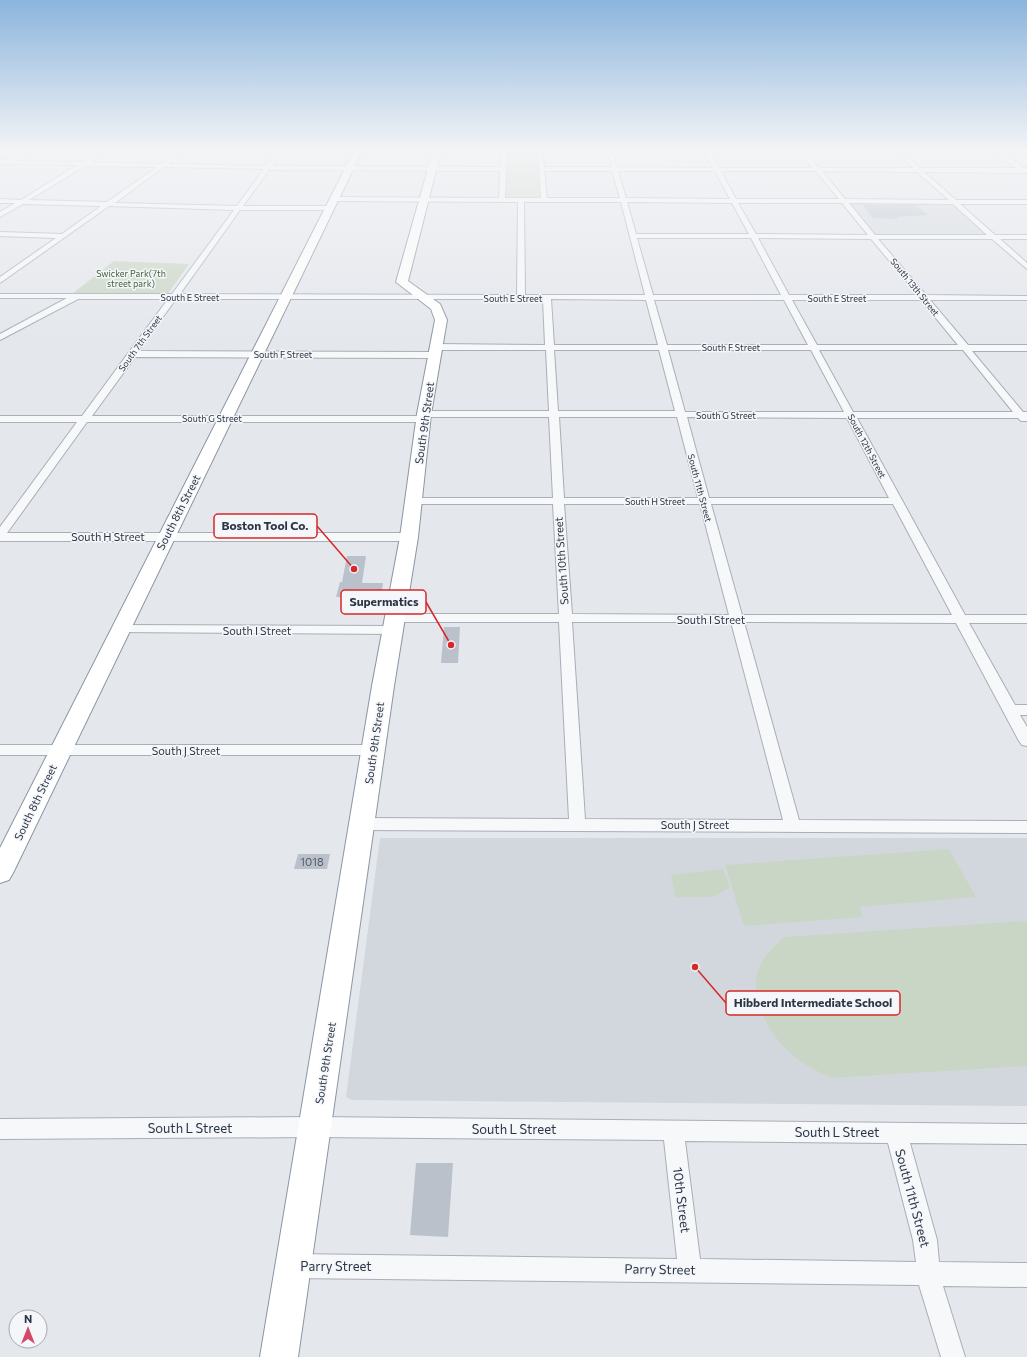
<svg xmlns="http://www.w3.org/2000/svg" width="1027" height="1357" font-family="Commissioner,sans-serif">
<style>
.built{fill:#d2d7de}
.green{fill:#cad6c5}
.building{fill:#bbc1ca}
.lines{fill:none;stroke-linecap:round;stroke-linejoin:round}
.minor-casing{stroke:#a9aeb7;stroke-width:2}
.highway-casing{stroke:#8b96a3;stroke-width:2}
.minor{fill:#f7f8fa;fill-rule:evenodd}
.highway{fill:#fff;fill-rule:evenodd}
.labels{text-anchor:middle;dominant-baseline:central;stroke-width:3;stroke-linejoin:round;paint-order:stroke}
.far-park-label{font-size:9px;fill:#426138;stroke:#f4f6f9}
.far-street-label{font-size:9px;fill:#2b3645;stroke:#f4f6f9}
.street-label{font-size:11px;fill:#2b3645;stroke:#f4f6f9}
.near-number-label{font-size:11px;fill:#4f5966}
.near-street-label{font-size:13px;fill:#2b3645;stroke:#f4f6f9}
.leader{fill:none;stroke:#d62828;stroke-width:1.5}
.callout-dot{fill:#d62828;stroke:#f4f6f9;stroke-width:1.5}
.callout{fill:#f4f6f9;stroke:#d62828;stroke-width:1.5}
.callout-label{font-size:12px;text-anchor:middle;font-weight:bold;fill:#2b3645}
</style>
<rect width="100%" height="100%" fill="#e4e7ec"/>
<path class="built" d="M844,201L955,202L994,237H874Z
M380,838H1027V1106L352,1100L346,1097Z"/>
<path class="green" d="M517,151L537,152L540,198H506L507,152Z
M114,261L189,264L167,295L72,294Z
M949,849L976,897L860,907L863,917L744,926L725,865Z
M723,869L730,887L713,897H675L671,875Z
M1027,921V1066L831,1078C816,1071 801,1063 789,1052C769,1034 749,998 758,970C763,957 774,946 784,937Z"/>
<path class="building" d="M863,205H915L928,215L897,217L898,219L873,218Z
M347,556H366L362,583H383L381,597H336L340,582H342Z
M444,627H460L458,663H441Z
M298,854H330L327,869H294Z
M416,1163H453L448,1237L410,1235Z"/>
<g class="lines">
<g class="minor-casing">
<path id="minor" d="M25,151H31L14,161L83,162L102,151H107L91,162L161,164L180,151H185L169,164L266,166L277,151H282L272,166L500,167L501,152L511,151L507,153L505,198H541L538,151H543L544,167H612L607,151H612L617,167L713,168L704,151H709L719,168H813L799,151H805L819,168H914L895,151H901L920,168H1016L992,151H998L1024,168H1027V172L1024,173L924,172L956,200H1027V204H960L995,235H1027V239H1000L1027,263V269L992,239H878L926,295L1027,296V300H930L968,345H1027V351H972L1023,412H1027V421H1021L1018,418H857L965,615H1027V623H969L1015,705H1027V715H1020L1027,727V746L1022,745L1019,741L956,623L744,622L799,820L1027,821V833L363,830L357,828L355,824L357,820L363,818L569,819L559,622H396L389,618L396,614H559L553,504H414L408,501L414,498H553L549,417H427L429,419L427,421L424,422H87L7,533H409L415,537L409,541H0V527L77,422H0V416H82L168,299H78L0,340V334L67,298H0V294H172L234,210L109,206L0,283V277L56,238L0,236V232L62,234L101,206L23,204L0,217V212L15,203H0V199L21,200L77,165L0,164V160H6ZM85,166L157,167L107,202L29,200ZM164,167L264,169L237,206L115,203ZM269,170L500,171L499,198L334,197L331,199L334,201L518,202L517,295L180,294L240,210H329L332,208L329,206H243ZM544,171H612L620,198H547ZM618,171H715L730,199L626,198ZM721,171H816L839,199H736ZM822,171L917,172L949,200L845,199ZM524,202H621L645,295H525ZM627,202L732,203L749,234H636ZM738,203H842L868,235L756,234ZM849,203L953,204L987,235H875ZM637,238H751L781,295H653ZM758,238L871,239L918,295H789ZM176,299H543L545,345L435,344L431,347L435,350H546L549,411H424L421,412L419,414L421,416H92L135,357L434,358L438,355L434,352L138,351ZM551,299L646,300L658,345H554ZM654,300H784L808,345H667ZM792,300H921L958,345H817ZM554,350H659L675,411H558ZM668,350H811L844,412H685ZM819,350H963L1013,412H853ZM559,417H677L698,498H564ZM687,417L847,418L889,498H709ZM564,504H700L729,615L572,614ZM711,504H893L952,615H742ZM572,622H731L783,820L585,819Z
M120,625L394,626L399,627L401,630L399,633L394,634L115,632L113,629L115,626Z
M0,745H373L378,746L381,750L378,754L373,755H0Z
M315,1117L1027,1124V1144L910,1143L937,1240L939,1262L1027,1263V1287L943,1286L965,1357H941L919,1285L293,1278L285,1274L281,1266L285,1258L293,1254L677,1259L664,1140L315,1137L0,1139V1119ZM685,1141L888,1143L913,1240L916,1262L700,1259Z"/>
</g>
<g class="highway-casing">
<path id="highway" d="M354,151H362L13,873L9,880L0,883V848Z
M433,151H441L408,281L440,304L447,320L431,414L418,537L394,686L298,1357H260L372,686L400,537L417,414L435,320L431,309L396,282Z"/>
</g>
<use href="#minor" class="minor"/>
<use href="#highway" class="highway"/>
</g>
<linearGradient id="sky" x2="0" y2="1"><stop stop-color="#8bb5dd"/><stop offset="0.44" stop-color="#f3f4f6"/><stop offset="1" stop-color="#f3f4f6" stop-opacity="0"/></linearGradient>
<rect width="1027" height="341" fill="url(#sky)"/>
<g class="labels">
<g class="far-park-label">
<text x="131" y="273">Swicker Park(7th<tspan x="131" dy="10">street park)</tspan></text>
</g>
<g class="far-street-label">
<text transform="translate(915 287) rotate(51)">South 13th Street</text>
<text x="190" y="297">South E Street</text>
<text x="513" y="298">South E Street</text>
<text x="837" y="298">South E Street</text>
<text transform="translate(140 343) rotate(-54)">South 7th Street</text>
<text x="731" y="347">South F Street</text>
<text x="283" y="354">South F Street</text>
<text x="726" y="415">South G Street</text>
<text x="212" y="418">South G Street</text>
<text transform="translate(867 446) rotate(62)">South 12th Street</text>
<text transform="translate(700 488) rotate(75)">South 11th Street</text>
<text x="655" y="501">South H Street</text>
</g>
<g class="street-label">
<text transform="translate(424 423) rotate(-82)">South 9th Street</text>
<text transform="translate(178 512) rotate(-63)">South 8th Street</text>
<text x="108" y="536">South H Street</text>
<text transform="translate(561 561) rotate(-94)">South 10th Street</text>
<text x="711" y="619">South I Street</text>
<text x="257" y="630">South I Street</text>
<text transform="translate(374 743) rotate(-82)">South 9th Street</text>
<text x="186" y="750">South J Street</text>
<text transform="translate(35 802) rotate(-64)">South 8th Street</text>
<text x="695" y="824">South J Street</text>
<text transform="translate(325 1063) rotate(-81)">South 9th Street</text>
</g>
<g class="near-number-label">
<text x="312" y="861">1018</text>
</g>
<g class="near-street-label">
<text x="190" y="1128">South L Street</text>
<text x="514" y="1129">South L Street</text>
<text x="837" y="1132">South L Street</text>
<text transform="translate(913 1198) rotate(75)">South 11th Street</text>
<text transform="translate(682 1200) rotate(83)">10th Street</text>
<text x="336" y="1266">Parry Street</text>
<text transform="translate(660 1269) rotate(1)">Parry Street</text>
</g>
</g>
<path class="leader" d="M354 569L317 526M451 645L426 602M695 967L726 1003"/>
<g class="callout-dot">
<circle cx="354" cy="569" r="4"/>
<circle cx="451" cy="645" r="4"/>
<circle cx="695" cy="967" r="4"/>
</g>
<g class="callout">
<rect x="214" y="514" width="103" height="24" rx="4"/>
<rect x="341" y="590" width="85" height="24" rx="4"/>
<rect x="726" y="991" width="174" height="24" rx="4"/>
</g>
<g class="callout-label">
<text x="265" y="530">Boston Tool Co.</text>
<text x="384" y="606">Supermatics</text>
<text x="813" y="1007">Hibberd Intermediate School</text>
</g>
<g transform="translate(28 1329)"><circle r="19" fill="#f4f6f9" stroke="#a4a9b1"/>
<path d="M0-3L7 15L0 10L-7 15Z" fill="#d14966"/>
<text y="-6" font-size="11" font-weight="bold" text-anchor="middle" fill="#2b3645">N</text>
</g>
</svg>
